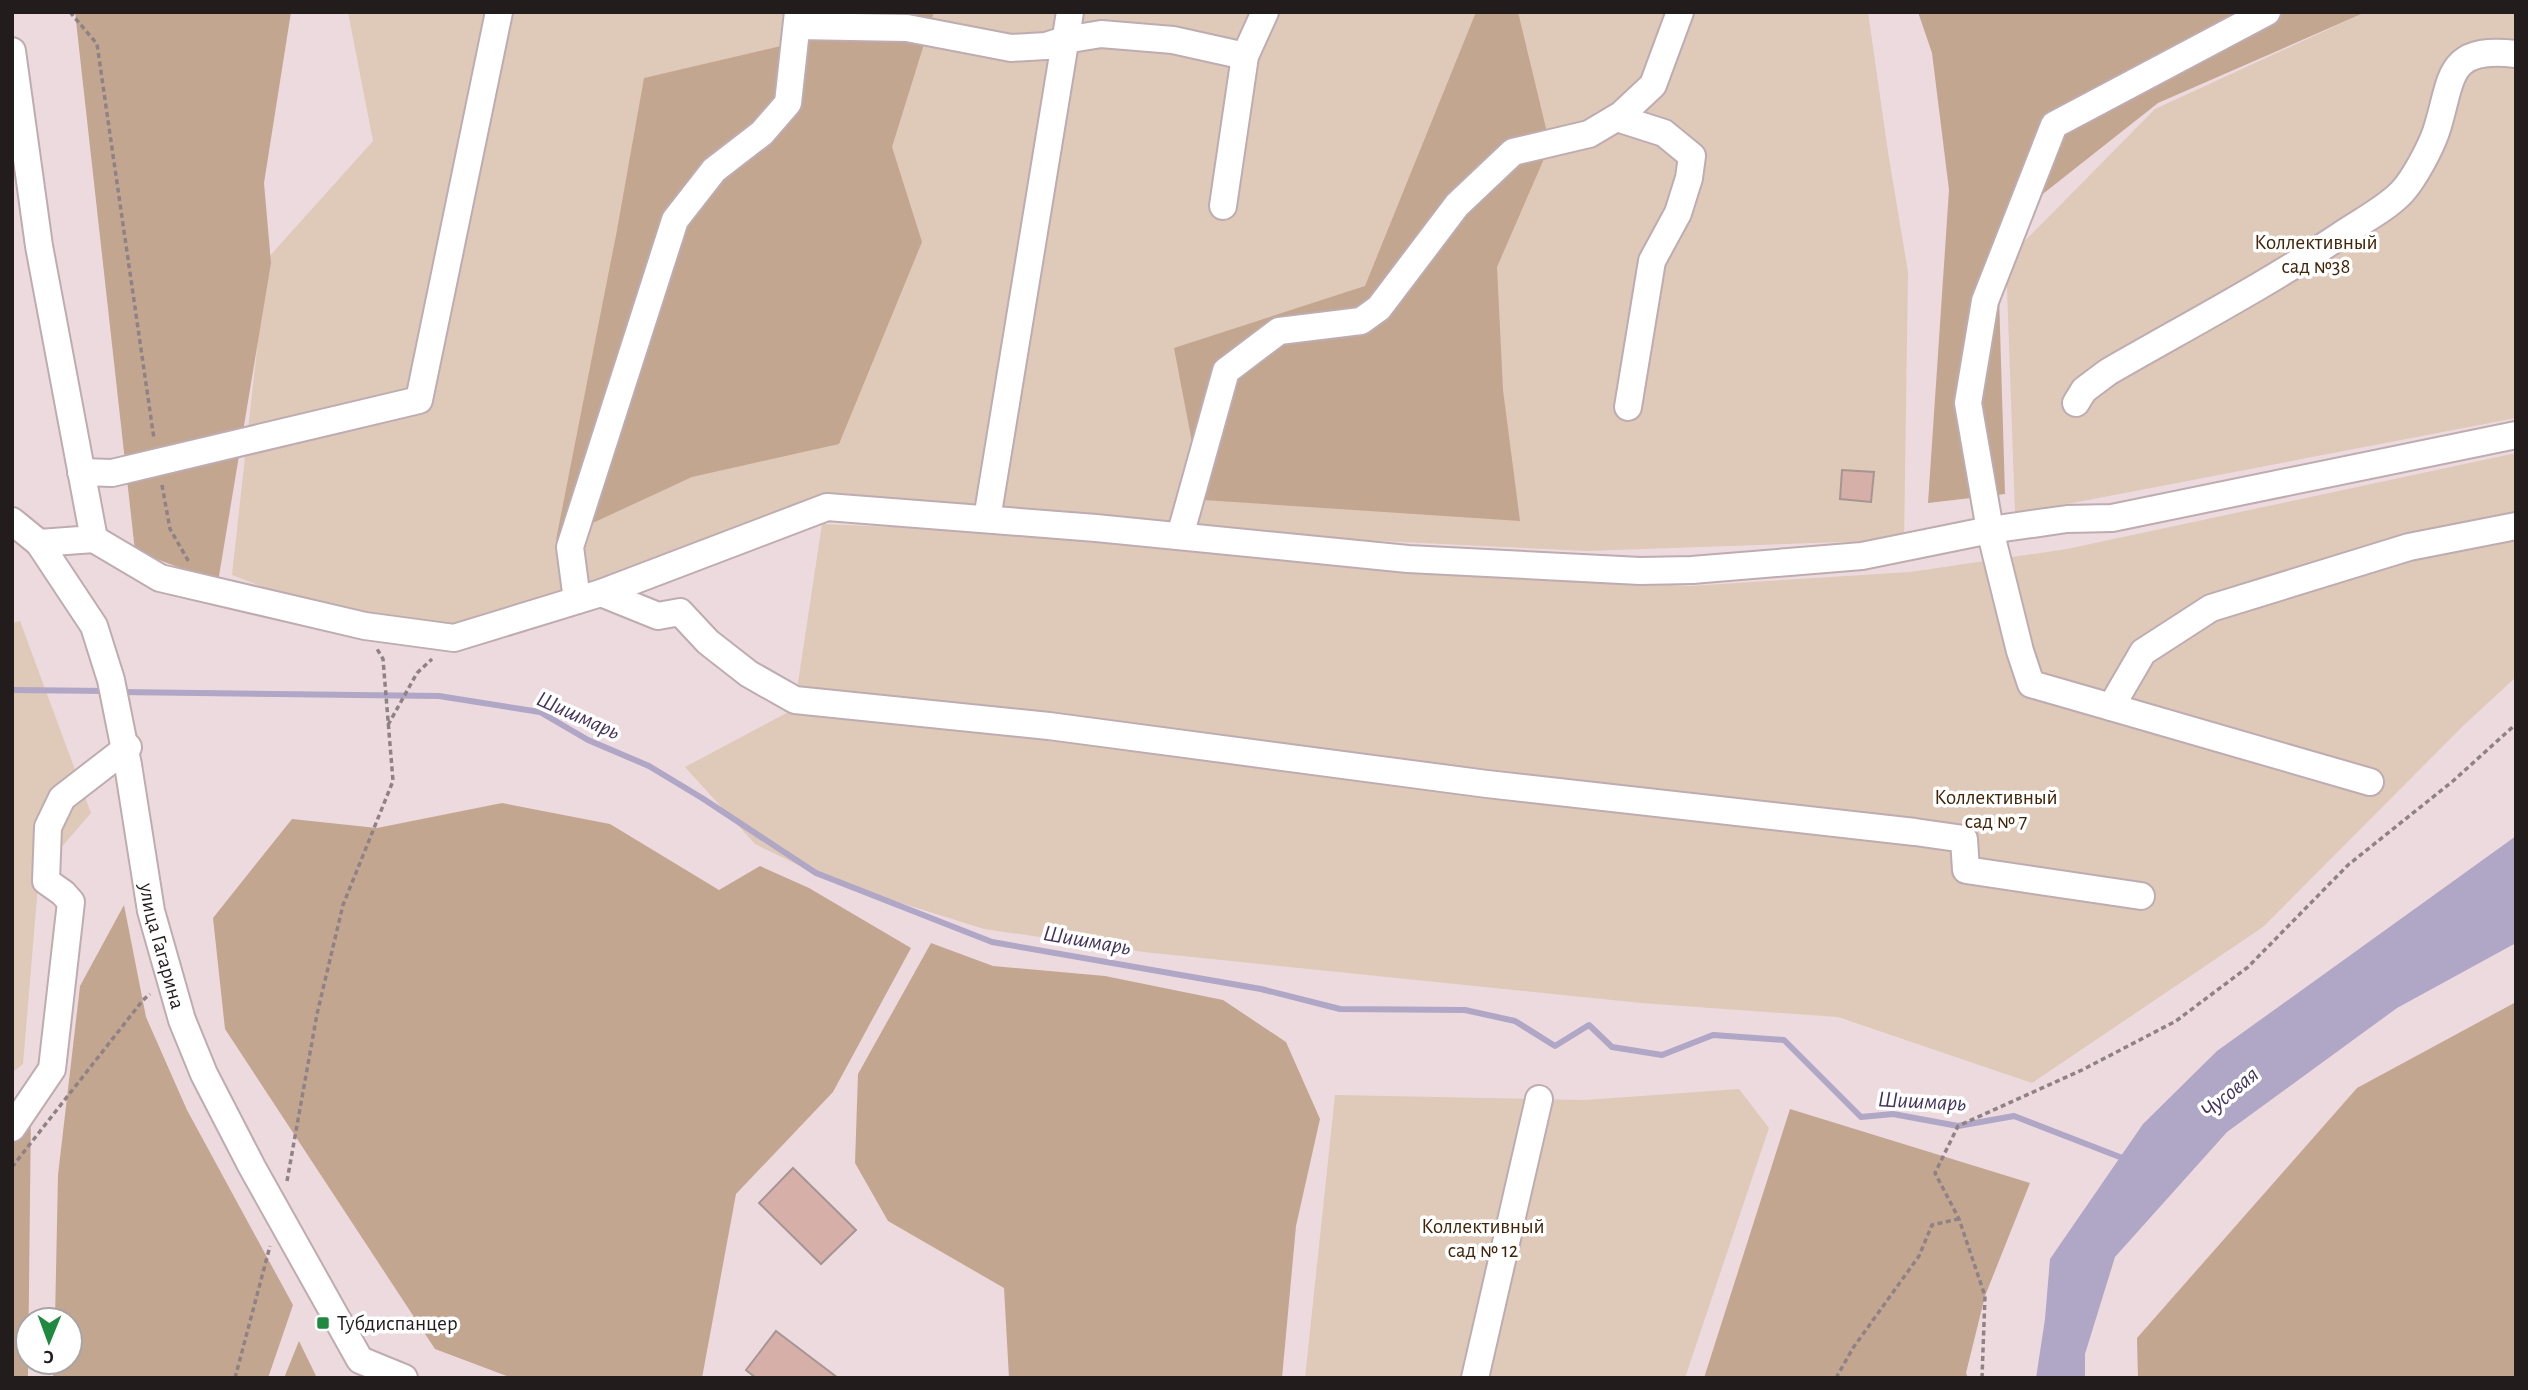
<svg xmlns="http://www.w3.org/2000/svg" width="2528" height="1390" font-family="'Alegreya Sans',sans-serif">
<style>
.green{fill:#dfc9b8}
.forest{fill:#c3a690}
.water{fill:#b0a6c5}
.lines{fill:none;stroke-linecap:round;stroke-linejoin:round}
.stream{stroke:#b0a6c5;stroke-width:6}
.building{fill:#d5afa8;stroke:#a69592;stroke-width:2}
.minor-casing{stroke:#beacb1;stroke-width:30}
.path{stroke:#8f8286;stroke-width:3.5;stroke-dasharray:5 3.5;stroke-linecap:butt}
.minor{stroke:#fff;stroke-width:26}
.poi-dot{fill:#1e893f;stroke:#fff;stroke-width:2.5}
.labels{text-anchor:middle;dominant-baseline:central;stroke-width:7;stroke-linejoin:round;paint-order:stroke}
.park-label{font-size:21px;fill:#422408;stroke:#fff}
.street-label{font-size:21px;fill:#221c1d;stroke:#fff}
.poi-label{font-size:21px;fill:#221c1d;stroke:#fff;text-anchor:start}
.water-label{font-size:23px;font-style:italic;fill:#44335f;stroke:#fff}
</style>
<rect width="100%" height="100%" fill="#eddadf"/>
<path class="green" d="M348,12H1868L1888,152L1908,272L1904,540L1587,551L1298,537L833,496L454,630L333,614L232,575L267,259L373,141Z
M2366,12H2516V418L2015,514L2006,260L2155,109Z
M2516,453V677L2464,725L2263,927L2032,1083L1838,1017L1641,1003L1144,952L984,929L831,881L755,844L685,767L794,709L822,524L1090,535L1408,570L1689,586L1910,572L2067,549Z
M20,621L91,813L39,873L23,1064L12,1073V623Z
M1739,1089L1769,1128L1685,1378H1305L1335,1095L1585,1100Z"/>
<path class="forest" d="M75,12H291L264,183L271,263L218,582L135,551Z
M926,12H934L892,147L922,242L839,444L692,477L556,540L617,230L644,78Z
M1476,12H1518L1550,145L1497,267L1503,390L1520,521L1203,500L1174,348L1365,286Z
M1918,12H2366L2158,103L1997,230L2005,494L1928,503L1949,190L1932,53Z
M502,803L610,824L719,890L760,866L809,888L911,948L833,1092L736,1194L702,1378H512L435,1349L225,1029L213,918L292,819L377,828Z
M124,905L146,1017L187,1110L293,1305L268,1378H53L54,1362H70V1320H55L58,1175L80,986Z
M931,943L993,966L1105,976L1223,1000L1286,1042L1320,1119L1296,1226L1282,1378H1009L1004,1288L888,1221L855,1163L858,1074Z
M2516,1002V1378H2138L2137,1338L2357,1088Z
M31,1107L28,1378H12V1126Z
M1790,1109L2030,1183L1985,1296L1966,1373L1968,1378H1704Z
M299,1341L317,1378H284Z"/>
<path class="water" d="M2516,836V943L2397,1008L2227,1132L2115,1257L2085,1354V1378H2036L2045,1319L2050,1259L2143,1124L2217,1051Z"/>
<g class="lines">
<path class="stream" d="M12,690L108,691
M119,692L439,696L540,712L588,740L649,766L702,798L816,873L992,942L1261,989L1340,1009L1465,1010L1515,1021L1555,1046L1589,1025L1612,1047L1662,1055L1713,1035L1784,1040L1861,1117L1893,1114L1958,1126L2014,1116L2125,1159"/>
</g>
<path class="building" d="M1842,470L1874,472L1871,502L1840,499Z
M793,1168L856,1230L821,1264L759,1203Z
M776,1331L838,1378H756L746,1370Z"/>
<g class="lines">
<g class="minor-casing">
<g id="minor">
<path d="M2267,12L2054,125L1985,301L1968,403L1990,530L2020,651L2031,684L2111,707L2143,652L2211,608L2409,547L2516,526"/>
<path d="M797,26L907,28L1011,48L1046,46L1065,40L1101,34L1173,40L1245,56"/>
<path d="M12,51L39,246L94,539L39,543"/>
<path d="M1617,118L1664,133L1692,156L1689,178L1678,213L1652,261L1628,407"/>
<path d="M1223,206L1245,56L1265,12"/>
<path d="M2076,403L2084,390L2108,372C2186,327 2266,285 2341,235C2360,222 2386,209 2402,192C2414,179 2430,149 2436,132C2453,81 2444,45 2516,54"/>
<path d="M81,472L112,473L419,400L499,12"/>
<path d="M987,519L1070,12"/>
<path id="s1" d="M12,521L39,543L94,626L111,680L128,765L151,911L182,1020L204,1074L252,1167L360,1360L404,1378"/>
<path d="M1180,536L1226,371L1279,331L1361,321L1379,308L1457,205L1513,152L1589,134L1621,115L1653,85L1680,12"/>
<path d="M94,539L160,578L365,626L454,638L601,593L827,507L1096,528L1408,559L1640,571L1692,570L1862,556L1990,530L2067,519L2112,518L2516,435"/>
<path d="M601,593L658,616L680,612L708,642L749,674L795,700L1049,726L1487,784L1915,832L1964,839L1966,870L2141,896"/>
<path d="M577,600L570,547L675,220L714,170L762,133L788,103L798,12"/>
<path d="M2111,707L2370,782"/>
<path d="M12,1128L52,1069L71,902L63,893L46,881L48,827L62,798L128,747"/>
<path d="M1475,1378L1539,1099"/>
</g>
</g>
<path class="path" d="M70,12L97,44L154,439
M162,485L170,529L189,562
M388,725L417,673L432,659
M12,1167L143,1000L150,994
M287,1181L317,1014L343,905L393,781L383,659L377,649
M235,1378L270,1246
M1836,1378L1853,1348L1919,1256L1932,1225L1958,1219
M1982,1378L1985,1296L1959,1219L1935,1173L1958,1126L2082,1070L2176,1021L2248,967L2348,865L2453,781L2516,724"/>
<use href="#minor" class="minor"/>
</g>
<rect class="poi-dot" x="316" y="1316" width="14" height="14" rx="3.5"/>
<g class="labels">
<g class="park-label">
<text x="2316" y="242">Коллективный<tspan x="2316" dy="24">сад №38</tspan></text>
<text x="1996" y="797">Коллективный<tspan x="1996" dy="24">сад № 7</tspan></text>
<text x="1483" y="1226">Коллективный<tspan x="1483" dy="24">сад № 12</tspan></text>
</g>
<g class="street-label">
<text stroke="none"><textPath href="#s1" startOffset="462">улица Гагарина</textPath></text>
</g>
<g class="poi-label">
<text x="337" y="1323">Тубдиспанцер</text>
</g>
<g class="water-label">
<text transform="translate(578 716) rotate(24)">Шишмарь</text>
<text transform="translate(1087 941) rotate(10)">Шишмарь</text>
<text transform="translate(2230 1093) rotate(-39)">Чусовая</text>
<text transform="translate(1922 1102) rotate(3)">Шишмарь</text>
</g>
</g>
<rect width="2528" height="1390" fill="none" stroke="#221c1d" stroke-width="28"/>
<g transform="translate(49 1341) rotate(181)"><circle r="33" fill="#ffffff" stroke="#a7a4a5" stroke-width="2"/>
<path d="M0-5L12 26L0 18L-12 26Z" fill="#1e893f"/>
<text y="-10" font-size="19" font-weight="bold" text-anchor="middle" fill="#221c1d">С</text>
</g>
</svg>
